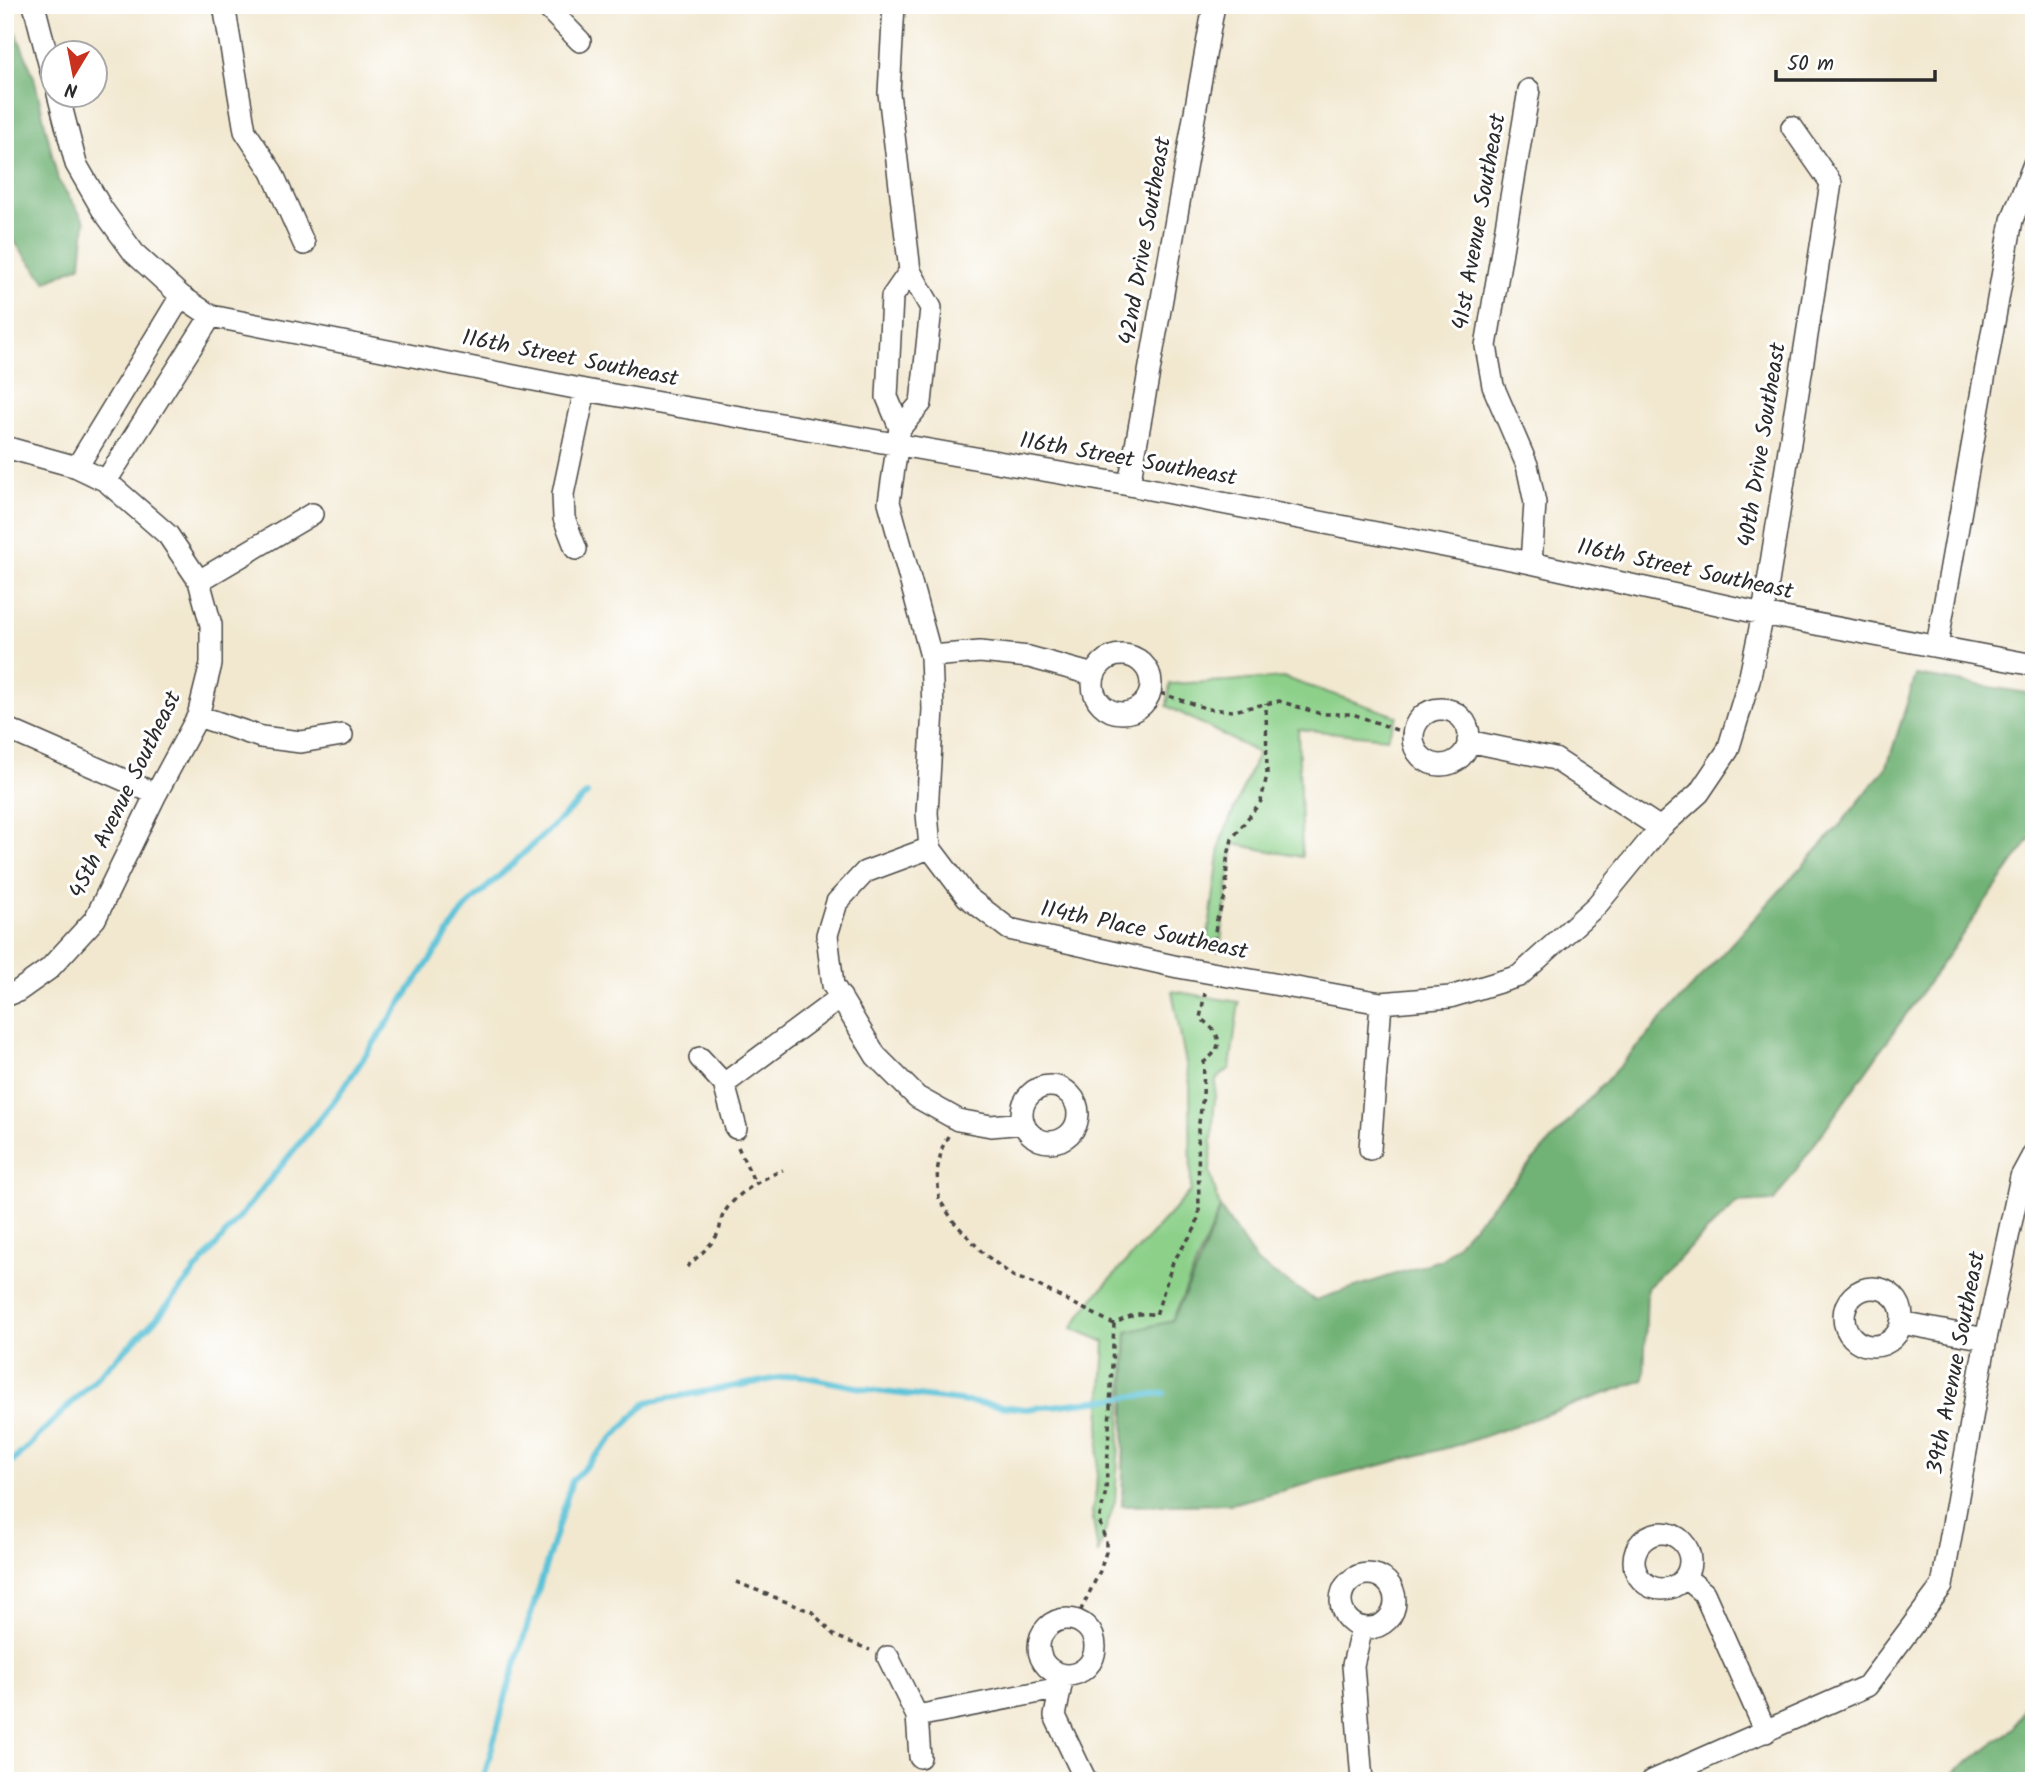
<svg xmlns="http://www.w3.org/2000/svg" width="2039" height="1786" font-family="Kalam,sans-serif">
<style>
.green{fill:#8cd08a;stroke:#5c7e5a;stroke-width:2}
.forest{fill:#71b276;stroke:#4e6e50;stroke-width:2}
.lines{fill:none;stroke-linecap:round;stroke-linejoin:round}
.stream{stroke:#5bc2d8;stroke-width:6}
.minor-casing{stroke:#494744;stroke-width:24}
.path{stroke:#494744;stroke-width:3.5;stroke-dasharray:5 5;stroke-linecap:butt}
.minor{stroke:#fff;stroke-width:21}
.labels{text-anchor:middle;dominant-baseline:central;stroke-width:6;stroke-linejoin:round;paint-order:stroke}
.street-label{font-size:23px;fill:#2b2b2b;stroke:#fff}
</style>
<rect width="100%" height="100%" fill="#fff"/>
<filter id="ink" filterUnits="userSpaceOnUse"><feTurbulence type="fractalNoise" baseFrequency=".0143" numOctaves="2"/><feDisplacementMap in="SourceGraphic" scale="14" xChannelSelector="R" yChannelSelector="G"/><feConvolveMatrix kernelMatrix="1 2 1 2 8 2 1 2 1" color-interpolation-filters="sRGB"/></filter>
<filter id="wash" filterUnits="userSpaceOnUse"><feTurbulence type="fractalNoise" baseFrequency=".00686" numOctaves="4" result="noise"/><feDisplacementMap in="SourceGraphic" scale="28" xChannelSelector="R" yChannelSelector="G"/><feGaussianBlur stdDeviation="1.57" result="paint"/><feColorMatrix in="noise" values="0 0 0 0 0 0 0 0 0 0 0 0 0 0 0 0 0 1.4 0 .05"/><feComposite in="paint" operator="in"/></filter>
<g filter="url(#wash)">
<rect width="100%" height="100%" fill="#f2e8d0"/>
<path class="green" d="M1285,678L1397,716L1387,738L1298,729L1302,857L1234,844L1220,948L1207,944L1221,840L1258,753L1167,706L1170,684Z
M1172,991L1239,1002L1230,1068L1216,1080L1210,1172L1220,1208L1172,1321L1127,1332L1115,1501L1098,1554L1092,1511L1096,1491L1105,1342L1072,1328L1094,1297L1191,1191L1190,1084Z"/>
<path class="forest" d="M5,5L34,77L58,180L85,221L81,265L46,282L5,230Z
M1916,675L2034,694V840L2030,839L1774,1201L1737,1203L1647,1288L1644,1380L1462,1444L1231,1504L1122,1506L1127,1332L1172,1321L1199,1264L1220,1208L1257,1262L1315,1300L1443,1259L1839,826L1887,766Z
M2034,1684V1781H1942L2014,1728Z"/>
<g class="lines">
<path class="stream" d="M5,1469L157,1318L338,1096L466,907L587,794
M483,1781L508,1688L572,1481L647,1402L796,1375L876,1391L1026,1409L1164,1393"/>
</g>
</g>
<g filter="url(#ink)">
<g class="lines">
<g class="minor-casing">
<path id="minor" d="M34,5L52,75
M224,5L245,131L272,172L304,244
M545,5L580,41
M894,5L889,93L910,271L931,308L921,403L900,428
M1529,90L1486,346L1493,386L1527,465L1535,503L1531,563
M58,94L76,164L102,209L134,253L181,296L211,316L585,390L1129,485L1531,563L1763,614L2034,665
M910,271L892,297L887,397L900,428L889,502L931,656L933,709L927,813L930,848
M5,447L77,467L106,481L168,535L199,581L211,625V664L198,716L156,794L95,919L49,969L18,991L5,996
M77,467L181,296
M106,481L211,316
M1129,485L1214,5
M576,549L564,518L563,494L585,390
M199,581L312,514
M1937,646L2012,220L2034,164
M1093 684a29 29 0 1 1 58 0a29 29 0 1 1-58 0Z
M931,656L980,652L1029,657L1094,675
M1413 737a28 28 0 1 1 56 0a28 28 0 1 1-56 0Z
M198,716L261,737L301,742L342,735
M5,728L156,794
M1468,741L1555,759L1660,828
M930,848L967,897L1009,929L1178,967L1381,1003L1450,997L1519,976L1597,905L1660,828L1699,793L1728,750L1749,681L1763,614L1831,183L1792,127
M930,848L865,872L837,902L827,935L833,985L876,1056L917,1097L958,1120L991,1126L1024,1123
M700,1058L724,1084L736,1128
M724,1084L841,997
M1022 1114a28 28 0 1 1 56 0a28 28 0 1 1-56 0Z
M1370,1149L1381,1003
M1844 1317a29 29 0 1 1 58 0a29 29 0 1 1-58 0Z
M1901,1323L1986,1339
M1634 1561a28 28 0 1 1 56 0a28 28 0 1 1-56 0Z
M1341 1601a27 27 0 1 1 54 0a27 27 0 1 1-54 0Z
M1685,1577L1704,1593L1766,1732
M1039 1647a28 28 0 1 1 56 0a28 28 0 1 1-56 0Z
M888,1657L917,1716L920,1757
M1063,1675L1055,1716L1086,1781
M917,1716L1060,1688
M1362,1781L1353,1665L1362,1628
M1652,1781L1867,1686L1942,1586L1986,1339L2021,1177L2034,1153"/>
</g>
<path class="path" d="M1151,690L1208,709L1233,711L1279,701L1321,714H1353L1413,736
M1212,951L1217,919L1226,894L1227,860L1232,839L1261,801L1267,775L1266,703
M948,1136L942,1148L937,1171L939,1199L954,1222L984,1254L1013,1276L1037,1285L1114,1324
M738,1147L755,1183
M687,1267C697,1257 710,1247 717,1235C721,1229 720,1221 723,1215C733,1195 763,1178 783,1170
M736,1582L812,1612L835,1636L870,1650
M1076,1620L1100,1571L1106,1552V1542L1099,1520L1106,1491L1114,1324C1129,1316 1139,1311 1156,1315L1173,1262L1196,1227L1199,1212L1198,1129L1203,1096L1204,1062C1227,1045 1220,1033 1200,1018L1205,993"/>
<use href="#minor" class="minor"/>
</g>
</g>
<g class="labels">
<g class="street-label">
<text transform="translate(1480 222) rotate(-80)">41st Avenue Southeast</text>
<text transform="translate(1146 241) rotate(-80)">42nd Drive Southeast</text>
<text transform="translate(570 359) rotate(11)">116th Street Southeast</text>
<text transform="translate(1763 445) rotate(-81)">40th Drive Southeast</text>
<text transform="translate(1128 460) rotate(10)">116th Street Southeast</text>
<text transform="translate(1685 570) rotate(12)">116th Street Southeast</text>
<text transform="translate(126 795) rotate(-64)">45th Avenue Southeast</text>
<text transform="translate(1144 931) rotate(12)">114th Place Southeast</text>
<text transform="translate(1957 1363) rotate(-79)">39th Avenue Southeast</text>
</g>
</g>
<rect width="2039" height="1786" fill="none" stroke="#fff" stroke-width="28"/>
<g transform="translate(74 74) rotate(190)"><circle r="33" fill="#ffffff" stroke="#aaaaaa" stroke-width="2"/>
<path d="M0-5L12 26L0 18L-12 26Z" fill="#c8321e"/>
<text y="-10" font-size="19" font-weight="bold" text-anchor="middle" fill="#2b2b2b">N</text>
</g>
<path d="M1776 70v10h159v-10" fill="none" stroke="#2b2b2b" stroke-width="3.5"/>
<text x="1787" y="70" font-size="21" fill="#2b2b2b" stroke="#ffffff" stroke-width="5" paint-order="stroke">50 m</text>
</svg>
